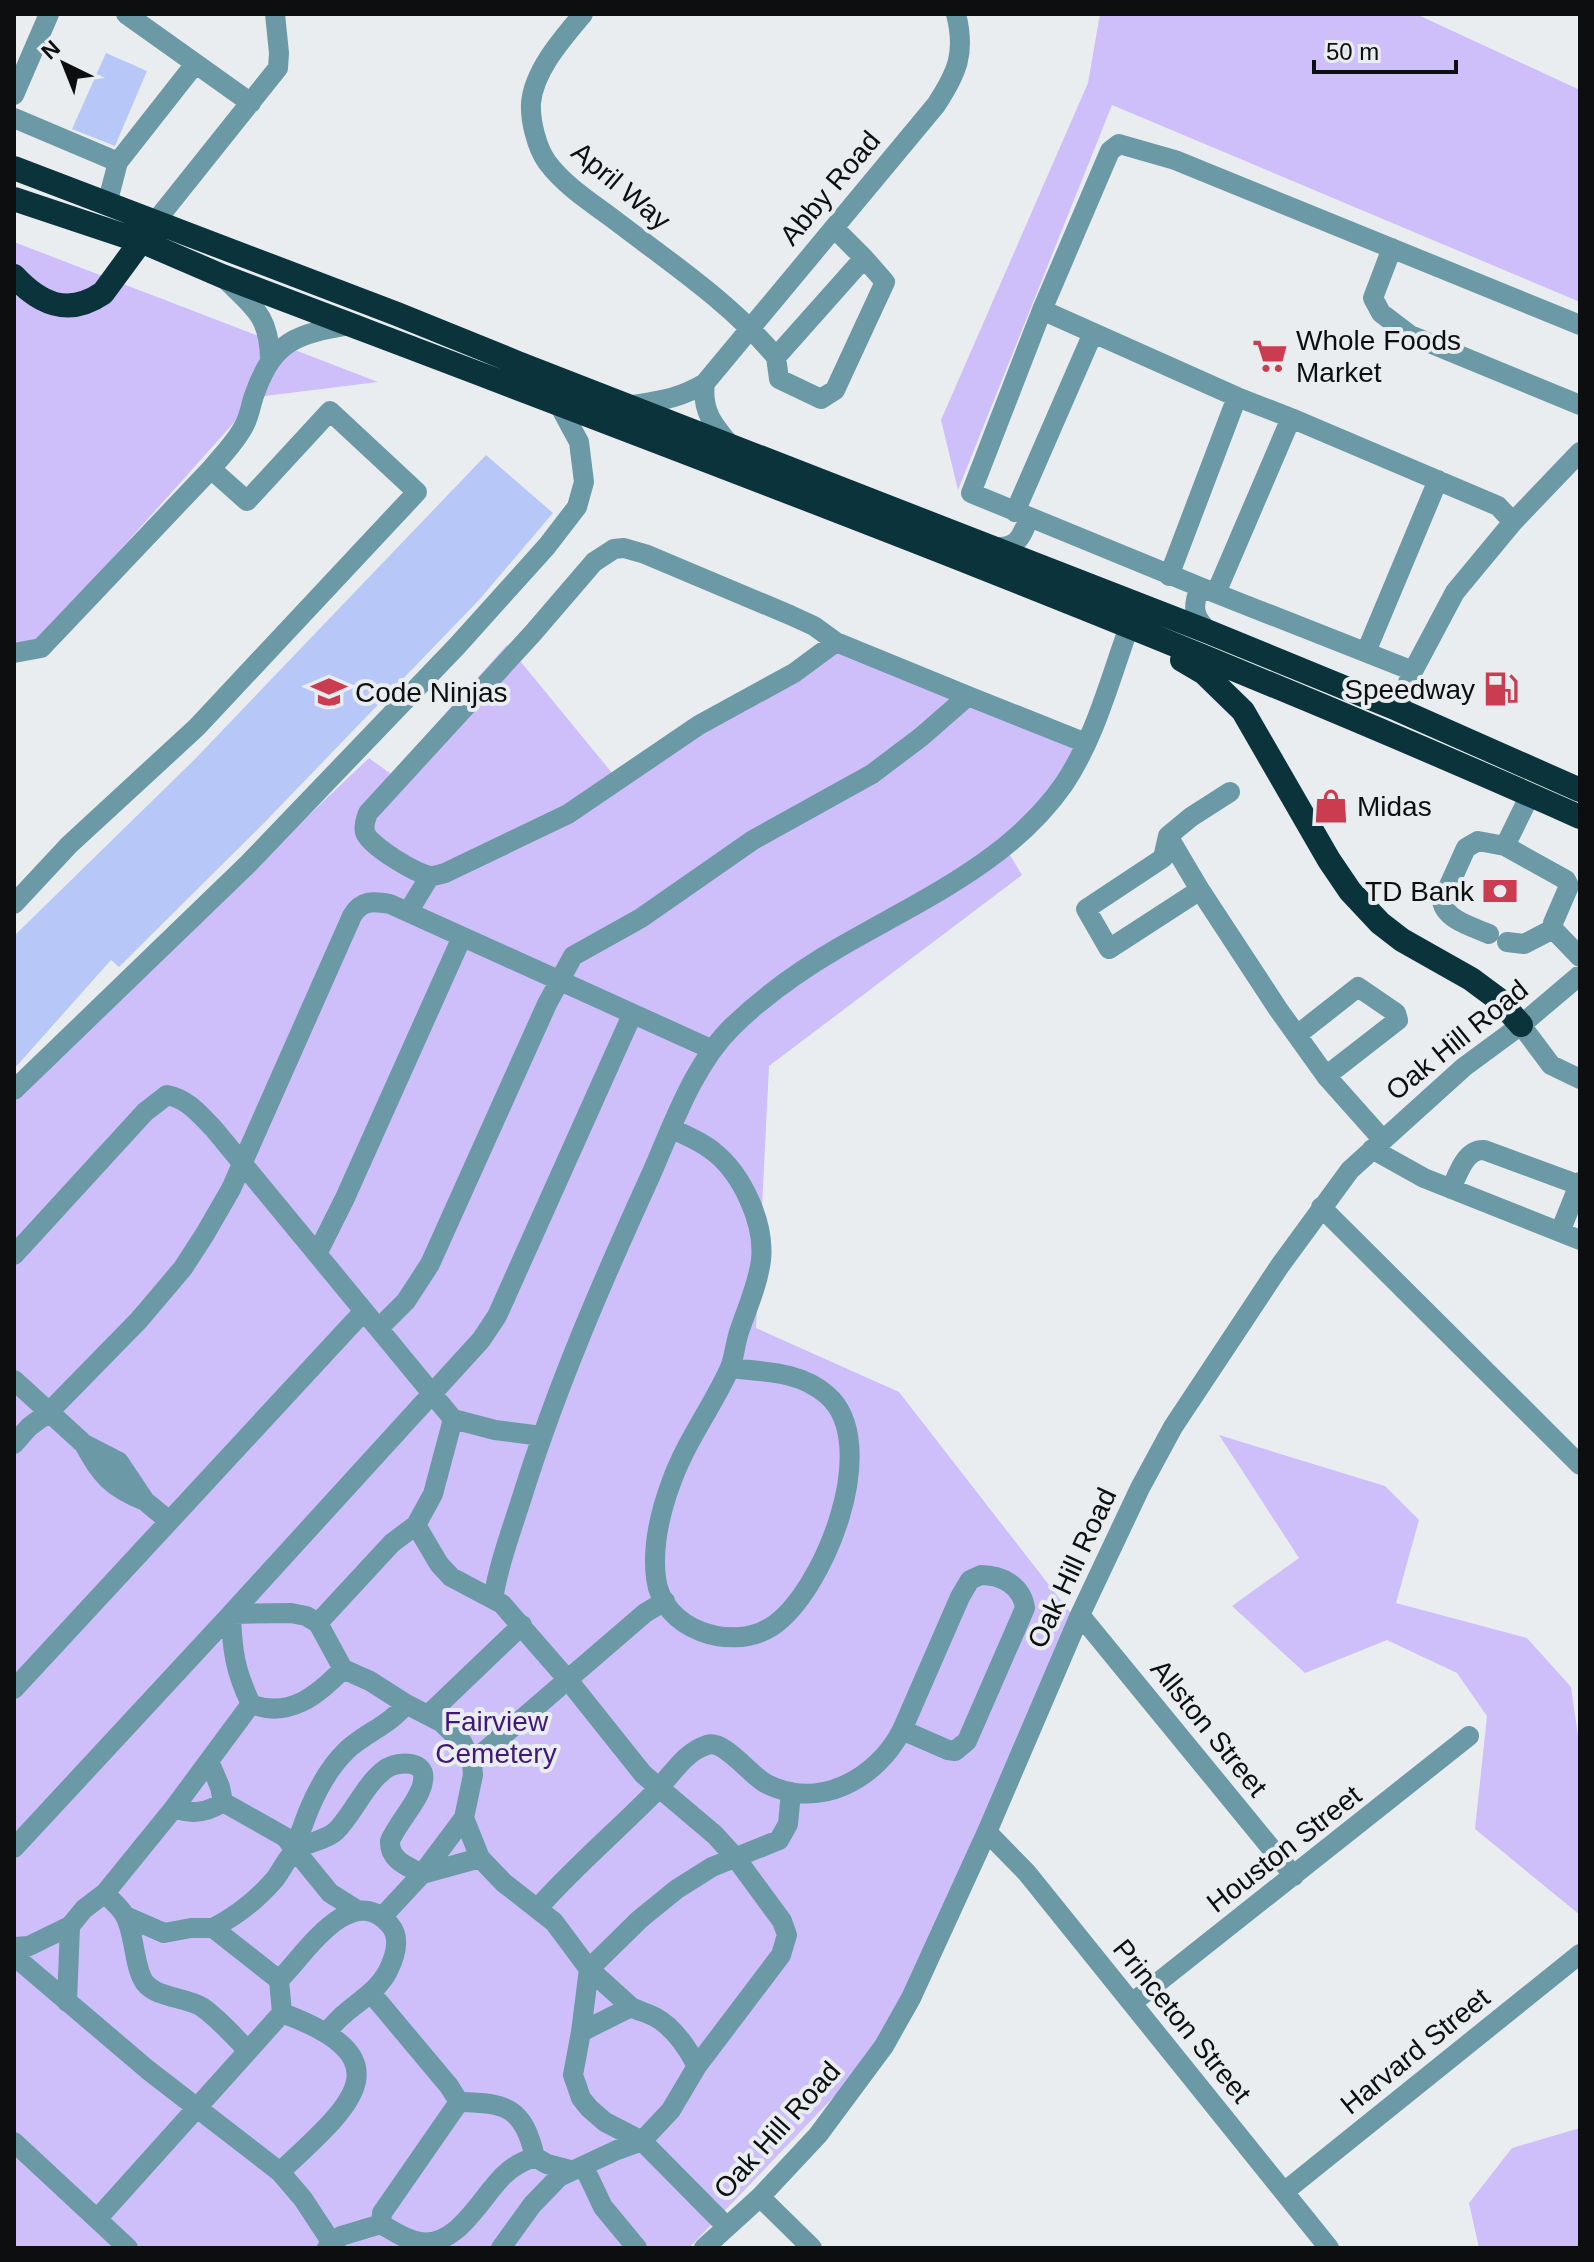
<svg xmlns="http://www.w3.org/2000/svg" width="1594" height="2262" font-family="Helvetica,sans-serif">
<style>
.green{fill:#cebffb}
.building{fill:#b7c8f8}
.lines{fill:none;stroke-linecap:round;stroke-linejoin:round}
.minor{stroke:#6b99a5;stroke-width:20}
.highway{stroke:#0a333c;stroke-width:24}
.labels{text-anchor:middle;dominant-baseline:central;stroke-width:8;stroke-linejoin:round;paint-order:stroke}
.street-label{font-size:28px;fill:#0d0e0f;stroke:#e9edf0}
.poi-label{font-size:28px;fill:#0d0e0f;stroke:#e9edf0;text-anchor:start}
.park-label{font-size:28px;fill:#3f1975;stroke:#e9edf0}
</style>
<rect width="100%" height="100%" fill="#e9edf0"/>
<path class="green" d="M1100,14H1416L1580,90V302L1112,105L958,490L941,420L1088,83Z
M14,242L378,382L257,397L35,645L14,647Z
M839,637L1089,738L1005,847L1022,875L769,1066L756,1328L899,1392L1077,1621L890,2038L689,2248H14V1095L369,758L391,774L507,645L617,779Z
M1219,1435L1385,1486L1419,1520L1396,1603L1527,1638L1571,1687L1580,1750V1915L1475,1829L1487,1716L1457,1673L1387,1640L1305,1673L1232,1606L1299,1558Z
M1580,2128V2248H1479L1469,2203L1512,2148Z"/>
<path class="building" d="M106,53L147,71L115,146L72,129Z
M486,455L553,513L479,600L264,823L119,967L111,960L14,1069V936L195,759Z"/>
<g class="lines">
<path class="minor" d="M126,14L251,103
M583,14C563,38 534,70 531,103C530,121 537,148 547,162C564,185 589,201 612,218C668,261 730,302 776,357L864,258L834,228
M14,95L49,14
M14,118L118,162
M107,204L118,162L195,64
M155,222L278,68L279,53L275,14
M1392,248L1373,298L1381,313L1410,335L1580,405
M225,279C253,307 269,315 270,358
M1042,310L1237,397L1291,418L1498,506L1513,522
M776,357L779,379L821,399L835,390L885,282L864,258
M705,383C701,411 714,426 732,447
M627,406C656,401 680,399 705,383L936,105C957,73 966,53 956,14
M1015,512L1093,333
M990,547C1017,549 1020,540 1029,518
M1169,576L1237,397
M1200,587L971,493L1042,310L1110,151L1119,144L1175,160L1580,325
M1216,593L1291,418
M1209,632C1193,616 1192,607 1200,587L1413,671
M836,642L814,626L790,615L645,554L624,548L614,549L594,562L533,633L368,813C366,819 363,824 365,832C368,845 419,876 432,876C437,876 441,874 445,873L568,814L699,725L794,673L836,642L968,696
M1366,652L1438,480
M14,653L41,648L211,469C223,454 237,441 245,424C250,414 251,403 255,393C274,340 297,334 350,325
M1397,709L1413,671L1455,592L1513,522L1580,452
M1230,792L1191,817L1168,836L1163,858L1086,909L1109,949L1200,890L1278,1009L1326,1076L1383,1140
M1168,836L1200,890
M14,904L69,845L197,727L417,492L330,411L247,501L211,469
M408,912L430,876
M1553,929L1580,957
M1489,934C1473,927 1445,920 1442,901L1466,848L1478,841L1505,846
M1507,942L1524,944L1553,929V923L1569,886L1566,880L1505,846L1530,795
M1521,1025L1551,1065L1580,1079
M1297,1035L1358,987L1396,1013L1398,1020L1326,1076
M14,1090L248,864L457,646L547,546L577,507L584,482L579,442L559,405
M672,1129C686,1135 702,1142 714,1152C742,1174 765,1223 761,1260C758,1284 748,1306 740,1329C735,1342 735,1357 729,1370C711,1409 685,1443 671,1483C660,1513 652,1546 656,1578C662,1630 731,1652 771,1627C824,1593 883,1443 827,1395C800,1371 764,1372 730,1368
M1372,1149L1424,1178L1580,1240
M1451,1189C1458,1174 1465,1149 1484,1150L1579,1185
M1321,1207L1580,1465
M1560,1232L1580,1182
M318,1252L345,1198L462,937
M14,1255L145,1112L167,1095C188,1099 200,1115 214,1129L453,1419L495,1430L541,1436
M379,1328L406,1301L430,1264L547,1004L573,956L641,918L753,840L872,774L921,737L968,696L1086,743
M14,1380L84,1444L119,1462L145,1501L169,1521
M14,1444L29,1427L49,1412L139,1320L183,1268L205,1234L231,1189L352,916C361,900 373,901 390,904L713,1050
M84,1444C100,1475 112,1488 145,1501
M416,1525L439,1564L451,1577L502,1604L568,1680L643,1774L715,1835L735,1857L782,1921L787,1935L781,1955L697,2066
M981,1575C1002,1575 1022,1586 1025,1608L967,1741L955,1751L948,1750L902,1730L960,1597L970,1580Z
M493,1599C499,1563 512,1529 523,1494C557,1386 602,1282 649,1179C672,1128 692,1066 733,1026C765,995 802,969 840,947C919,901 1010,862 1064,784C1095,738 1110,679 1129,627
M1080,1615L1294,1876
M318,1623L392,1543L416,1525L433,1494L453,1419
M343,1669C318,1695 289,1719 251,1704C235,1671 232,1650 231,1614L481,1340L497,1316L632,1015
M14,1689L364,1311
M428,1715L522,1625
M209,1761L220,1787L223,1802L285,1837L295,1850
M174,1808C192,1815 207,1813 223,1802
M987,1832L1027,1873L1329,2248
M14,1848L231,1614L291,1613L306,1616L318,1623L343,1669L370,1681L406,1704L441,1722L462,1742L472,1762
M105,1893C111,1900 121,1908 125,1916C135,1934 134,1969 145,1983C157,1998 185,1997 202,2007C219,2019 233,2035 248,2051
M537,1909C575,1866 618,1830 658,1789C673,1773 685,1752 707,1745C724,1739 749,1774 765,1783C818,1811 876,1780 902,1730
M357,1910L330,1893L295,1850C305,1815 320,1776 347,1750C365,1733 390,1725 406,1704
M125,1916L164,1933L191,1928H213L279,1980
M382,1917L422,1874L480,1858
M213,1928C238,1915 257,1900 275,1879C282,1870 288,1855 297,1849C310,1841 325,1841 336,1831C355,1812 364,1784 387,1768C399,1761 427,1760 423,1781C421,1799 397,1823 390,1841C389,1860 407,1866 422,1874L464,1818
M14,1947L29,1946L70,1926
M14,1956L148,2070L280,2172L303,2199L332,2243
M371,1993L449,2086L459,2102
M67,2002L70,1926L84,1909L105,1893L174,1808L251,1704
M1132,2003L1469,1736
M631,2007L589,1969L554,1922L504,1883L480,1858L464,1818L473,1775L472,1762L645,1613L665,1601
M581,2032L589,1969L640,1919L677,1889L712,1867L779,1840L788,1824L791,1792
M14,2142L128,2248
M584,2167L603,2207L637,2248
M280,2172C349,2107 410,2060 282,2013
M1284,2192L1580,1954
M760,2197L812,2248
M97,2219L282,2013L279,1980C304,1956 351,1879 390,1925C401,1938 395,1957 388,1971C374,1998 343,2008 327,2033
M381,2224L382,2213L459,2102C507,2103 523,2107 535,2157
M327,2248L341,2236L381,2224C393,2231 406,2240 420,2242C457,2248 481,2197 504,2175C513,2166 523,2161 535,2157L547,2164L570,2170
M501,2248L532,2205L559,2177L617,2150L642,2141L671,2110L697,2066C687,2047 674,2027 655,2017C647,2013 639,2011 631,2007L581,2032L573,2075L581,2098L589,2108L605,2122L642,2141L727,2227
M704,2248L760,2197L818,2135L884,2046L911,1998L987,1832L1080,1615L1140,1488L1173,1427L1279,1267L1350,1170L1464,1067L1521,1025L1580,975"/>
<path class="highway" d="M14,168L397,314L518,363L1209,632L1397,709L1580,790
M14,199L143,242L222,276C677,449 1135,619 1580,817
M14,276C40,304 68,317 103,293L150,229
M1182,660L1204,673L1243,711L1329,860L1350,891L1380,923L1402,940L1471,979L1498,999L1521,1025"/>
</g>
<defs>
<g id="supermarket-bare" transform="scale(2.76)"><path d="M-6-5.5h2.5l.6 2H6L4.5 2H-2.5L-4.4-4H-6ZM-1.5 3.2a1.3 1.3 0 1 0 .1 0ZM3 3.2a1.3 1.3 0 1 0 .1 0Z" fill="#cc3c51" stroke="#e9edf0" stroke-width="2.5" paint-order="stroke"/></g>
<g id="fuel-bare" transform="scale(2.76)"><path d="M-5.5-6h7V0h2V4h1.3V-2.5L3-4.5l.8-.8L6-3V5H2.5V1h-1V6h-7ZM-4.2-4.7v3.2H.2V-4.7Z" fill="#cc3c51" stroke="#e9edf0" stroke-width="2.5" paint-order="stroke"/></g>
<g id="school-bare" transform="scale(2.76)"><path d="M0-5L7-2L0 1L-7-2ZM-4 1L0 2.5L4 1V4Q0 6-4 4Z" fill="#cc3c51" stroke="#e9edf0" stroke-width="2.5" paint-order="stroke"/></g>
<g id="shop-bare" transform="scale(2.76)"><path d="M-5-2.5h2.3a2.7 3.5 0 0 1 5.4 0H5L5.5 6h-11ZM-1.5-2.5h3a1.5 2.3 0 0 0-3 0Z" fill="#cc3c51" stroke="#e9edf0" stroke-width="2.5" paint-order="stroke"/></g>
<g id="bank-bare" transform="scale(2.76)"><path d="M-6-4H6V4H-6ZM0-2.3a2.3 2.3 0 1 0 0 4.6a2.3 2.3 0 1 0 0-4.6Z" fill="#cc3c51" stroke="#e9edf0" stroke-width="2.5" paint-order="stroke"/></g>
</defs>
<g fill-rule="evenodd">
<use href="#supermarket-bare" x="1270" y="356"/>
<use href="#fuel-bare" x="1501" y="689"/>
<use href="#school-bare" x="329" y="692"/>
<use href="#shop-bare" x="1331" y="806"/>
<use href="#bank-bare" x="1500" y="891"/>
</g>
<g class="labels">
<g class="street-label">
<text transform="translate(621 186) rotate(40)">April Way</text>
<text transform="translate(830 188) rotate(-50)">Abby Road</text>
<text transform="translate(1457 1040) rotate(-39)">Oak Hill Road</text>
<text transform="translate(1072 1568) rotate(-65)">Oak Hill Road</text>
<text transform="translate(1209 1728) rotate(51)">Allston Street</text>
<text transform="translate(1284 1849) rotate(-38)">Houston Street</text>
<text transform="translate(1182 2021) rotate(51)">Princeton Street</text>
<text transform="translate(1415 2051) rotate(-39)">Harvard Street</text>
<text transform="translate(777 2130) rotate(-48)">Oak Hill Road</text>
</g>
<g class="poi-label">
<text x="1296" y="340">Whole Foods<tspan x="1296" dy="32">Market</tspan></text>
<text x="1475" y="689" text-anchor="end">Speedway</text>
<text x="355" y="692">Code Ninjas</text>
<text x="1357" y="806">Midas</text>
<text x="1474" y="891" text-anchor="end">TD Bank</text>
</g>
<g class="park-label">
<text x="496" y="1721">Fairview<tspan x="496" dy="32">Cemetery</tspan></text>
</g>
</g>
<rect width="1594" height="2262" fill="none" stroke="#0d0e0f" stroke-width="32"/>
<g transform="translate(64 64) rotate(317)" stroke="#e9edf0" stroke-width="6" paint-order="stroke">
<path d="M0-6L14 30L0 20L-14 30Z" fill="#0d0e0f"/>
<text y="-12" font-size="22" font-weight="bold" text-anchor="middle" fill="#0d0e0f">N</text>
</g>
<path d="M1314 60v12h142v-12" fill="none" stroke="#0d0e0f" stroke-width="4"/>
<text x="1326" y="60" font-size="24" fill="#0d0e0f" stroke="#e9edf0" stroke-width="6" paint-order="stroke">50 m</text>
</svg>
